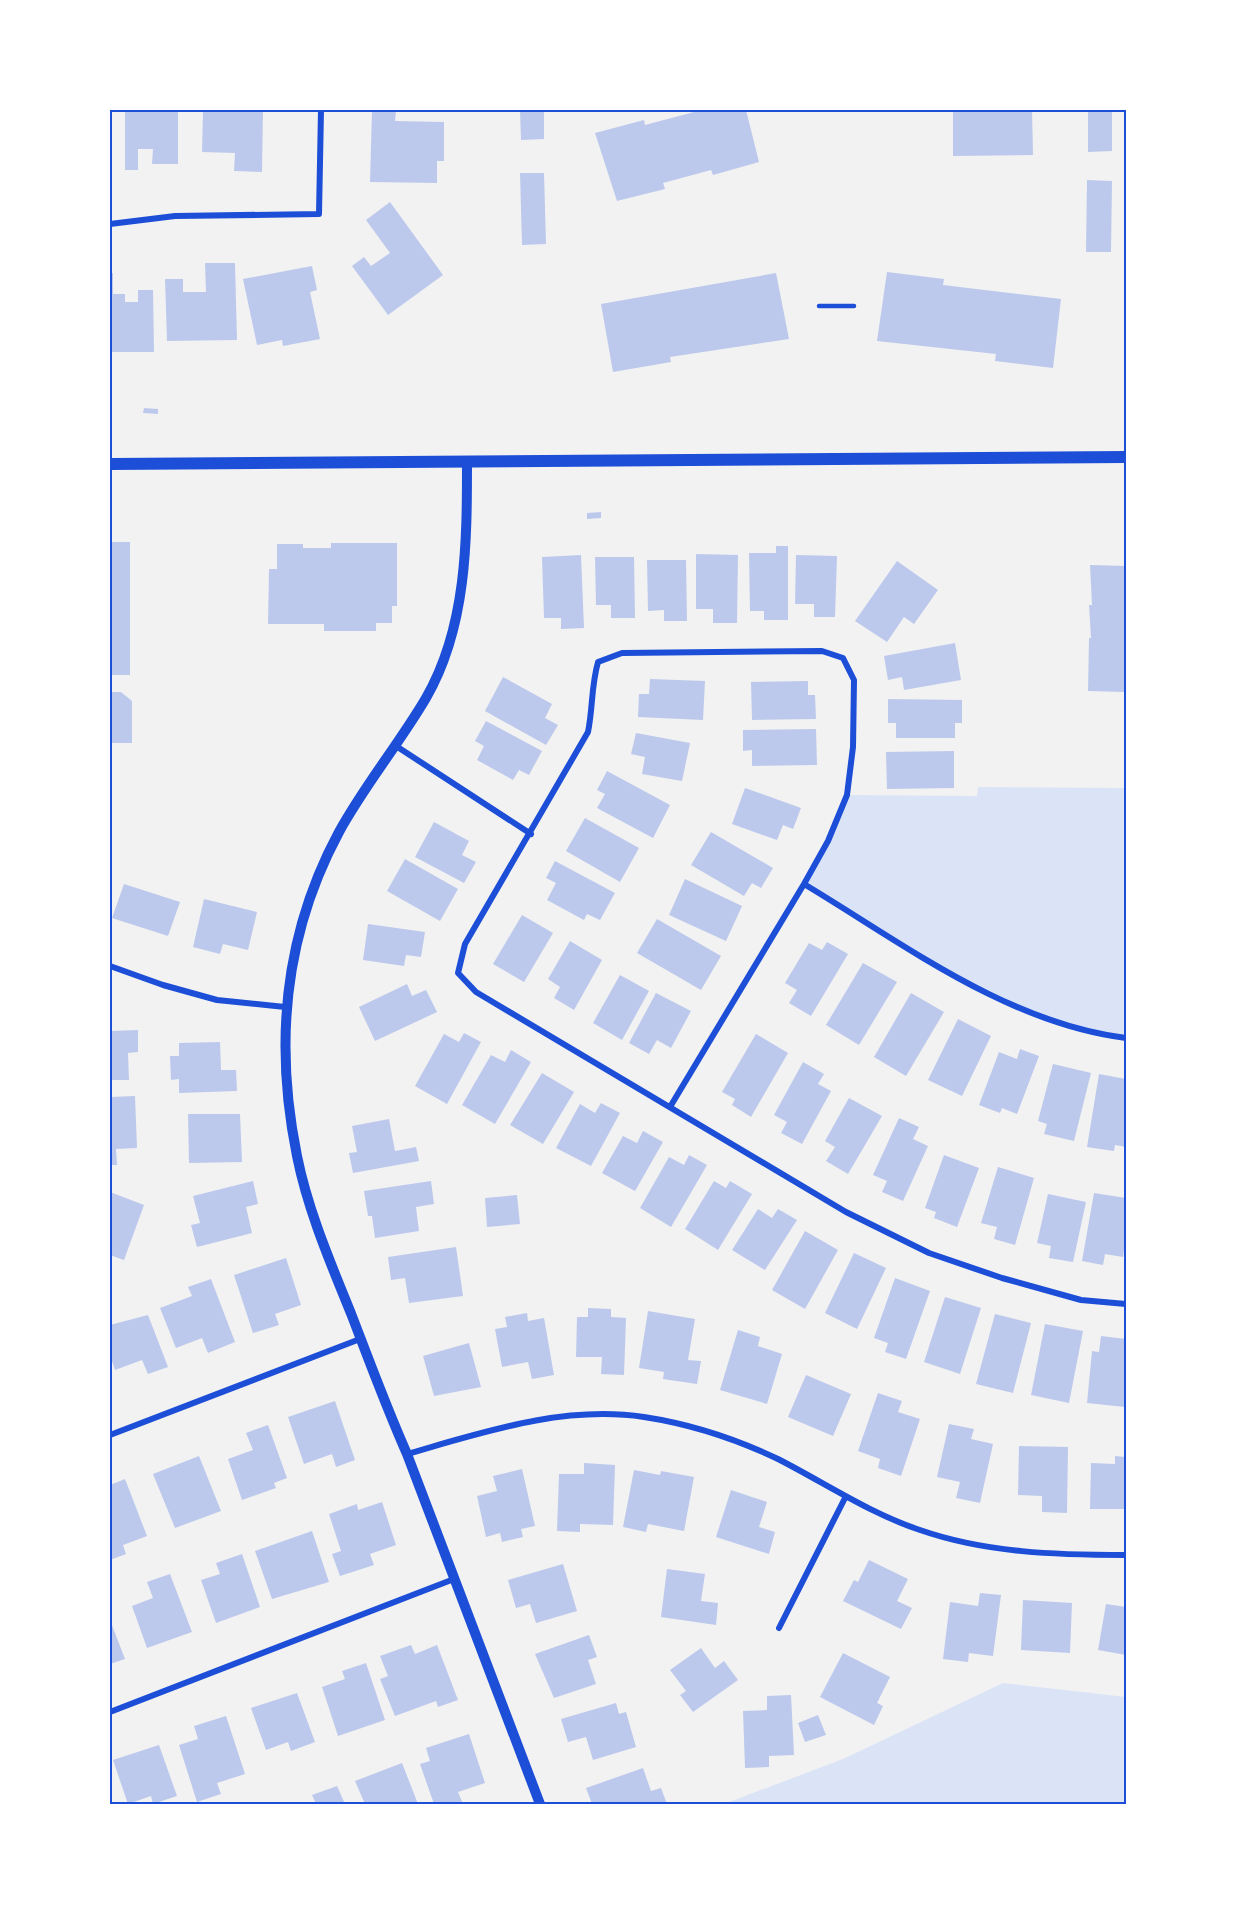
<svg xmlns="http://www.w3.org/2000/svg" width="1236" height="1914" font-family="Roboto,sans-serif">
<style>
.green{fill:#dbe4f7}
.building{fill:#bdc9ec}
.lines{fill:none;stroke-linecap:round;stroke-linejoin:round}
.service{stroke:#1d4ed8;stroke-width:4.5}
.minor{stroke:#1d4ed8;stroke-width:6}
.tertiary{stroke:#1d4ed8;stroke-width:10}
.secondary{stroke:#1d4ed8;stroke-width:12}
.neatline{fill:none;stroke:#1d4ed8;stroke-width:2}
</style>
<rect width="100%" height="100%" fill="#f2f2f2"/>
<path class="green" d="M978,787L1126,788V1038L1033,1014L967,982L804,884L828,841L847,795L977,796Z
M1003,1683L1126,1697V1804H724L843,1759Z"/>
<path class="building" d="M125,110H178V164H152L153,149H138V170H125Z
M203,110H263L262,172L234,171L235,153L202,152Z
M372,110H396L395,121L444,122V161H437V183L370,182Z
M520,110H544V139L521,140Z
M694,110H746L759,162L713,175L711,170L663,183L665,189L617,201L595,133L644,120L645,125L694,112Z
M953,110H1032L1033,155L953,156Z
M1088,110H1112V151L1088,152Z
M520,173H544L546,244L522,245Z
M1087,180L1112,181L1111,252H1086Z
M390,202L443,275L388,315L352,266L364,257L371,266L390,253L366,220Z
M205,263H235L237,340L167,341L165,279H183V292H206Z
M312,266L317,290L310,292L320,339L283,346L282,340L257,345L243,279Z
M887,272L944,279L943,285L1061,299L1053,368L995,361L996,354L877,341Z
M110,273H113V294H125V302H138V290H153L154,352H110Z
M776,273L789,339L670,357L671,362L613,372L601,304Z
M144,408L158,409V414L143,413Z
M601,512V518L587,519V513Z
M110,542H130V675H110Z
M331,543H397V606H392V623H376V631H324V624H268L269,569H277V544H303V548H331Z
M776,546H788V620H764V611H750L749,553H776Z
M696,554L738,555L737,623H713V609H696Z
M581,555L584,628L561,629V618H544L542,557Z
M796,555L837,556L835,617H814V604H795Z
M595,557H634L635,618H611V605H596Z
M647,560H686L687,621H664V610L648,611Z
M897,561L938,590L914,624L904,617L887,642L855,621Z
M1090,565L1126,566V692L1088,691L1089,638H1091L1089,605H1092Z
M955,643L961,680L904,690L902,677L888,680L884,656Z
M503,677L552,704L545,718L558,725L546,745L485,711Z
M650,679L705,681L703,720L638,717L639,694H649Z
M808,681V695H815L816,719L752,720L751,682Z
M110,692H121L132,701V743H110Z
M888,699L962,700V723H955V738H896V723H888Z
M486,721L542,751L529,775L519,770L513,780L477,760L484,746L475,741Z
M816,729L817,765L752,766V750L743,751V730Z
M636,733L690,743L682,781L642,774L645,757L631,754Z
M954,751V788L887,789L886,752Z
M607,771L670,805L653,838L597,808L605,794L597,790Z
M745,788L801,808L793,829L783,825L777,840L732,824Z
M585,818L639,848L620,882L566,851Z
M434,822L469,841L462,855L476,862L464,883L415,857Z
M711,832L773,868L761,888L752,883L744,896L691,865Z
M405,859L458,889L440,921L387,891Z
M555,861L615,893L600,920L587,914L584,920L547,900L556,883L546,878Z
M685,879L742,906L726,941L669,915Z
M124,884L180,902L168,936L112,918Z
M204,899L257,912L248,950L223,944L220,954L193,947Z
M522,915L553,933L524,982L493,964Z
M657,919L721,956L701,990L637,953Z
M368,924L425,932L421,957L406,955L404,966L363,960Z
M570,941L602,960L574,1010L554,998L560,987L548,979Z
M827,942L848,954L811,1016L789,1003L797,990L785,983L809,943L822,950Z
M863,963L897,982L859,1045L826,1025Z
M620,975L649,991L622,1040L593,1023Z
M407,984L412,996L426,990L437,1012L375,1041L359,1007Z
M656,993L691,1011L671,1048L657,1040L649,1054L629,1043Z
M911,993L944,1012L906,1076L874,1057Z
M958,1019L991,1036L962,1096L928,1080Z
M138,1030V1052L128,1053L129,1080H110V1031Z
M464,1033L481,1042L447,1104L415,1086L444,1034L459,1042Z
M756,1034L788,1053L751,1117L732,1105L735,1099L722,1092Z
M220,1042L221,1070H236L237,1091L179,1093V1079L171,1080L170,1056H179V1043Z
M1020,1049L1039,1056L1017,1114L1002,1108L1000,1113L979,1105L999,1052L1017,1059Z
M511,1050L531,1062L495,1124L462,1105L491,1055L505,1062Z
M803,1062L824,1074L818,1084L831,1091L802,1144L781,1133L787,1122L774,1115Z
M1053,1064L1091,1073L1074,1141L1044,1134L1047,1124L1038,1121Z
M542,1073L574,1092L543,1144L510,1125Z
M1099,1074L1126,1079V1147L1115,1145L1114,1151L1087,1147Z
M135,1096L137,1148L116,1149L117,1165H110V1097Z
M849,1098L882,1116L848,1174L826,1161L835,1147L825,1141Z
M601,1103L620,1113L591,1166L556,1148L580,1104L595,1113Z
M188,1114H240L242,1162L189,1163Z
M899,1118L919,1127L913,1139L928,1146L903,1201L882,1192L887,1181L873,1175Z
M389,1119L395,1151L416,1147L419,1161L353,1173L349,1153L357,1152L352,1126Z
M643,1131L663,1142L635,1191L602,1173L623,1136L637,1143Z
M689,1155L707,1165L671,1227L640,1208L669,1157L684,1165Z
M944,1155L979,1168L957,1227L934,1218L936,1212L925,1208Z
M998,1167L1034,1178L1015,1245L994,1239L997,1227L981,1223Z
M253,1181L258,1204L246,1207L252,1233L197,1247L191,1225L200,1223L193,1196Z
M431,1181L434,1204L416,1207L419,1231L375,1238L372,1216H368L364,1191Z
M714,1181L726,1188L730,1181L752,1194L718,1250L685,1229Z
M110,1192L144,1205L124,1260L110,1255Z
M1094,1193L1126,1198V1237L1123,1257L1105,1254L1103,1265L1082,1261Z
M1048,1194L1086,1202L1073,1262L1049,1258L1051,1246L1037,1243Z
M517,1195L520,1224L487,1227L485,1198Z
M758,1209L772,1218L778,1209L797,1220L765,1270L732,1250Z
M805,1231L838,1250L805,1309L772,1290Z
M456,1247L463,1296L409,1303L405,1278L391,1280L388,1257Z
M854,1253L886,1268L857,1329L825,1313Z
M286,1258L301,1305L275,1314L279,1325L253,1333L234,1275Z
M895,1278L930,1291L906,1359L885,1352L888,1343L874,1338Z
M211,1279L235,1342L208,1353L202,1338L176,1348L160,1308L192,1296L188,1287Z
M945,1297L981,1308L960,1374L924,1362Z
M588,1308L611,1309V1317L626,1318L624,1375L601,1374L602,1357H576L577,1317H588Z
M648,1311L695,1319L688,1360L701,1361L697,1384L663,1379L664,1372L639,1368Z
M527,1313L528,1321L544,1318L554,1375L532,1379L528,1362L502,1367L495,1329L507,1327L505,1317Z
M995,1314L1031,1323L1013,1393L976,1384Z
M148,1315L168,1367L148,1374L142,1360L115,1370L110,1355V1325Z
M1045,1324L1083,1331L1069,1403L1031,1395Z
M738,1330L760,1337L758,1346L782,1354L767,1404L720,1390Z
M1101,1336L1126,1339L1125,1407L1087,1403L1092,1351L1099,1352Z
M469,1343L481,1387L434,1396L423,1356Z
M806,1375L851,1394L833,1436L788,1417Z
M878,1393L902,1401L898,1412L920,1419L901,1476L878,1468L880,1459L858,1451Z
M335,1401L355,1460L336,1467L332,1454L304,1464L288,1417Z
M949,1424L974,1429L971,1439L993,1444L980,1503L956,1498L960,1482L937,1477Z
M268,1425L287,1478L274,1483L276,1488L242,1500L228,1459L253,1450L246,1433Z
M1019,1446L1068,1447L1067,1513L1042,1512V1496L1018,1495Z
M199,1456L221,1511L175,1528L153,1474Z
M1115,1456L1126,1457V1509H1090L1091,1463L1115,1464Z
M584,1463L615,1465L613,1525L580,1524V1532L557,1531L559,1474H584Z
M522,1469L535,1526L521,1529L523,1537L502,1542L500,1533L486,1537L477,1496L497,1491L493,1476Z
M634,1470L660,1475L661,1471L694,1477L684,1531L648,1524L646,1532L623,1527Z
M125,1479L147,1536L123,1545L126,1554L110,1560V1485Z
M731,1490L767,1502L759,1527L775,1532L769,1554L716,1537Z
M382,1502L396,1545L370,1554L374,1565L340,1576L332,1554L341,1551L329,1514L357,1504L358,1510Z
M312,1531L329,1582L272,1599L255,1551Z
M242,1554L260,1607L216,1623L201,1580L220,1574L216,1563Z
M869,1560L908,1579L897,1601L912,1608L901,1629L843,1601L854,1580L858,1582Z
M563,1564L577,1611L536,1623L530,1604L516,1608L508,1580Z
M667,1569L705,1574L701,1601L718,1603L716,1625L661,1617Z
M170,1574L192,1632L147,1648L132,1606L153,1598L147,1582Z
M980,1593L1001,1595L993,1656L969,1653L968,1662L943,1659L950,1602L978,1606Z
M1023,1600L1072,1603L1070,1653L1021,1650Z
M1106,1604L1126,1607V1655L1098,1650Z
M110,1620L125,1659L110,1664Z
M589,1635L597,1657L588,1660L596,1684L554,1698L535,1654Z
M411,1645L415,1654L437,1645L458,1700L438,1707L436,1701L395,1716L380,1679L388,1676L380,1656Z
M701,1648L715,1668L724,1661L738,1680L693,1712L680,1695L686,1691L670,1670Z
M843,1653L890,1677L877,1703L883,1706L874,1725L820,1697Z
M366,1663L385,1720L338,1736L322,1687L345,1679L342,1671Z
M297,1693L315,1742L291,1751L288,1742L266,1750L251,1708Z
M791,1695L794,1755L769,1756V1767L745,1768L743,1711L767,1710V1696Z
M616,1703L619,1714L626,1712L636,1747L593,1760L586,1737L568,1742L561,1719Z
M818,1715L826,1735L805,1742L798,1723Z
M226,1716L245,1774L217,1783L221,1794L197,1802L179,1745L198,1739L194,1726Z
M469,1734L485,1783L458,1792L463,1804H434L420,1764L430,1761L426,1748Z
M159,1745L177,1796L153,1804L151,1796L128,1804L113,1760Z
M402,1763L418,1804H365L355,1781Z
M643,1768L651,1791L661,1788L667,1804H592L586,1788Z
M337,1786L345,1804H316L312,1795Z"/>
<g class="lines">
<path class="service" d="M819,306H854"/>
<path class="minor" d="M110,224L175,216L319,214L321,110
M396,746L531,834
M804,884C904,944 1007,1023 1126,1038
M110,966L163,985L217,1000L285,1007
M670,1107L804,884L828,841L847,795L853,747L854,680L843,658L822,651L622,653L598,662C591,687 593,707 588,732L465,944L458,973L476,992L846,1212L929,1253L1002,1278L1081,1300L1126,1304
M110,1435L360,1339
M407,1454C484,1432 563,1405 644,1417C690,1424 736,1439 778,1459C825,1483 869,1513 920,1530C986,1553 1057,1555 1126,1555
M779,1628L845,1498
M110,1712L454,1579"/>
<path class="tertiary" d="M467,461C467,541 467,627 426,698C399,744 364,786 339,832C284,934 274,1043 297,1156C308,1211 331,1264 352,1316C370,1363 387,1409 407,1454L540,1804"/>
<path class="secondary" d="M110,464L1126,457"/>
</g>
<rect width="1236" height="1914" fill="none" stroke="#ffffff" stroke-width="222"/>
<rect x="111" y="111" width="1014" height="1692" class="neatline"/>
</svg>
